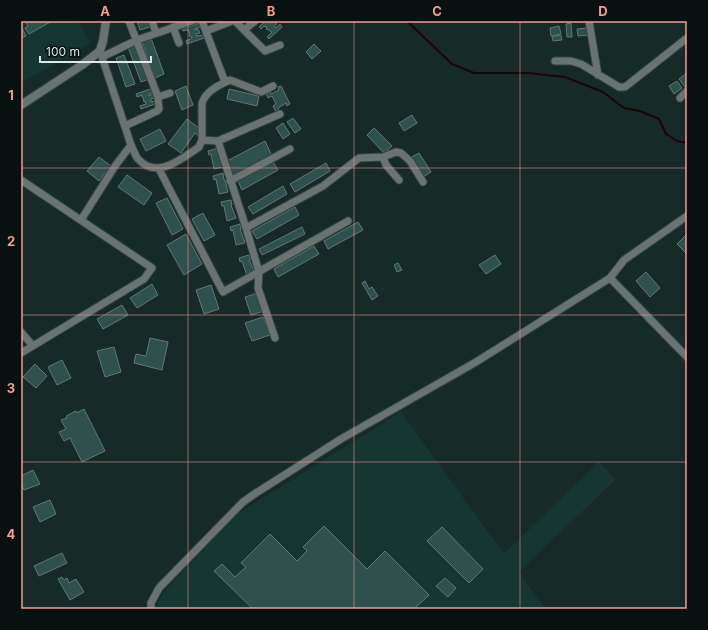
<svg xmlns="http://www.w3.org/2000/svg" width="708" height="630" font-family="Inter,sans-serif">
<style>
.built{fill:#163632}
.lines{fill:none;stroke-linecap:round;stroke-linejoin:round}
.stream{stroke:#1c0505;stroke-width:2}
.building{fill:#2e514d;stroke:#607774}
.minor-casing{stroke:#324643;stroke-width:9}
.tertiary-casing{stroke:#324643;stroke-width:10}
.minor{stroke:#697372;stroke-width:7}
.tertiary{stroke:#697372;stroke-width:8}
.grid{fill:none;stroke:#f59b97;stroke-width:1;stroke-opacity:0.55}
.neatline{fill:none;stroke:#f59b97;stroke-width:1.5}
.grid-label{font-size:13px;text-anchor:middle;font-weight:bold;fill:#f59b97}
</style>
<rect width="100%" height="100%" fill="#162b28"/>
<path class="built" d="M21,21H77L91,43L21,83Z
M401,412L504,554L599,461L615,480L519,572L545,609H157L158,602L164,592L237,514Z"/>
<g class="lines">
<path class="stream" d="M407,21L452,64L474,73H528L565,77L603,92L624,108L640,111L659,119L666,134L677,141L687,143"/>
</g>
<path class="building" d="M25,21H52L29,34L25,28L28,26Z
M137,21H148L150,27L140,30Z
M265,21H271L270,22L271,23L274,21L277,24L274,26L276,28L280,24L282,27L269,39L267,37L272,32L266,29L267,28L266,26L265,27L264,26L261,29L259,27Z
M199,23L200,27L195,29V30L198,29L200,33L196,34L197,36L203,35L204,38L187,44L186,41L192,38L191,36L190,37L189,31L187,30L183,31L182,29Z
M571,23L572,37H567L566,24Z
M21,26L26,36L21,38Z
M559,26L561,34L551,36L550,28Z
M588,28L589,35L578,36L577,29Z
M561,35L562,40L553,41L552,37Z
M151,38L164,74L155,78L142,42Z
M136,44L149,79L141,82L128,47Z
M314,44L321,51L312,59L306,52Z
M124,55L135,84L126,87L116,58Z
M687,73V85L685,87L679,79Z
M677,81L682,88L674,94L669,86Z
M186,86L193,105L182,110L175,91Z
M281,86L290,104L287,106L286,103L278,108L279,110L276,112L273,106L276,104L272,96L268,98L266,94L270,92L271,94L279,90L278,87Z
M153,88L154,92L149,94V96L153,94L154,98L151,99V102L157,100L158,103L141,109L140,106L146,104L145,101L144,102L143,97H142V95L137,97L136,94Z
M229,89L259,96L257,106L227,99Z
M412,115L417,123L404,131L399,123Z
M293,118L301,129L295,133L287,122Z
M187,119L199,128L198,130L201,132L198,136L195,133L181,153L168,144Z
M283,123L290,134L283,139L276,128Z
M374,128L392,146L384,153L367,135Z
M160,129L166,141L146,151L140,139Z
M265,141L272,156L234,176L227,161Z
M218,148L219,156L220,155L223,167L214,169L211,154L209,155L208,151Z
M419,153L431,172L422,178L410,158Z
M99,157L111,166L99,181L87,171Z
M273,162L278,170L242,190L238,181Z
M326,163L330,171L295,192L290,184Z
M223,173L224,180H225L228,192L219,194L216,179L214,180L213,176Z
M127,175L152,193L144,205L118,187Z
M283,186L287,194L253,214L248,207Z
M167,198L183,229L172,235L156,203Z
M231,200L232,205H231L236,218L227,221L224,206H222L221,202Z
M295,207L299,215L257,239L252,231Z
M203,213L215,235L204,241L192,219Z
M358,222L363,230L328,249L324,241Z
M240,224L241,229H240L245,243L236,245L233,230L231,231L230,227Z
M302,227L305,234L262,255L259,249Z
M186,234L202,264L184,275L167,245Z
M687,234V254L677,244Z
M314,246L319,254L278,277L274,269Z
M249,255L251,259L249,260L255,273L247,276L242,261L240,262L239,258Z
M495,255L501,264L486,274L479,265Z
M398,263L402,270L397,272L394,265Z
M646,272L660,288L650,297L636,281Z
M365,281L369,289L372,287L378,296L372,300L362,283Z
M152,284L158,295L137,308L130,298Z
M211,285L219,309L204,314L196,290Z
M258,293L264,311L251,315L245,297Z
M122,305L128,315L103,329L97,319Z
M263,317L270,335L252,341L245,323Z
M150,338L168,342L162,370L134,363L136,354L146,356Z
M114,347L121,372L105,377L97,351Z
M62,360L71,378L57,385L48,367Z
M35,364L47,376L36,388L23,377Z
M84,409L105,451L82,462L70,438L64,441L59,432L66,429L61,420L67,418L66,416L76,411L77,413Z
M33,470L40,484L24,490L21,483V476Z
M50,500L56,514L40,522L33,507Z
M324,526L367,569L385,551L429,595L414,609H253L214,571L222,564L235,577L246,567L241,563L270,534L297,561L307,551L303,547Z
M442,527L483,569L469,583L427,541Z
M62,553L67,563L39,576L34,566Z
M62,577L64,580L67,578L69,583L76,579L84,592L70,600L58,579Z
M445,578L456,588L448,597L436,586Z"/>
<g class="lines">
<g class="minor-casing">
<path id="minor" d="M152,21L156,33
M202,21L225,82
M235,21L265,51L280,45
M589,21L598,75
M173,27L179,43
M244,30L255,21
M206,31L232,21
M100,51L131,145C133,149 135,155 138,159C157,180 181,159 199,147L202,140V103C206,91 219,85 230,80L261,92L273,86
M102,57L137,40L192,21
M555,61H571L581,64L619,87H625L687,38
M158,97L170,93
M680,98L687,91
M125,126L157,111L159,109L158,97L129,21
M202,140L218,141L280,114
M218,141L246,228L259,272L258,288L275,338
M383,157L386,165L399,180
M159,169L223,292L348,221
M21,180L152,268L144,279L21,353
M230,181L290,149
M81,220L115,166L131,145
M246,228L323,186L359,158L383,157L396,152L401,153L410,161L423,182
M610,278L624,260L687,216
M21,332L33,346
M151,609V603L159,588L243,502L256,493L341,439L476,362L610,278L687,357"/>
</g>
<g class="tertiary-casing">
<path id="tertiary" d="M21,105L82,65L100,51L103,41L106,21"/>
</g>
<use href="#minor" class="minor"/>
<use href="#tertiary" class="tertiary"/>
</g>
<path class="grid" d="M188,21V609M354,21V609M520,21V609M21,168H687M21,315H687M21,462H687"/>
<rect width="708" height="630" fill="none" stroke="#081110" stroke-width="44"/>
<path d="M40 56v6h111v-6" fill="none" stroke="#dce9e7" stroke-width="2"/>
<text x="46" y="56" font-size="12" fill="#dce9e7" stroke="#081110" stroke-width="3" paint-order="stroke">100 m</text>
<rect x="22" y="22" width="664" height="586" class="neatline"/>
<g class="grid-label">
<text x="105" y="16">A</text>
<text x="271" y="16">B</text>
<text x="437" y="16">C</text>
<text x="603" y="16">D</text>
<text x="11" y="100">1</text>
<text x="11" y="246">2</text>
<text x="11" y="393">3</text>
<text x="11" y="539">4</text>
</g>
</svg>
